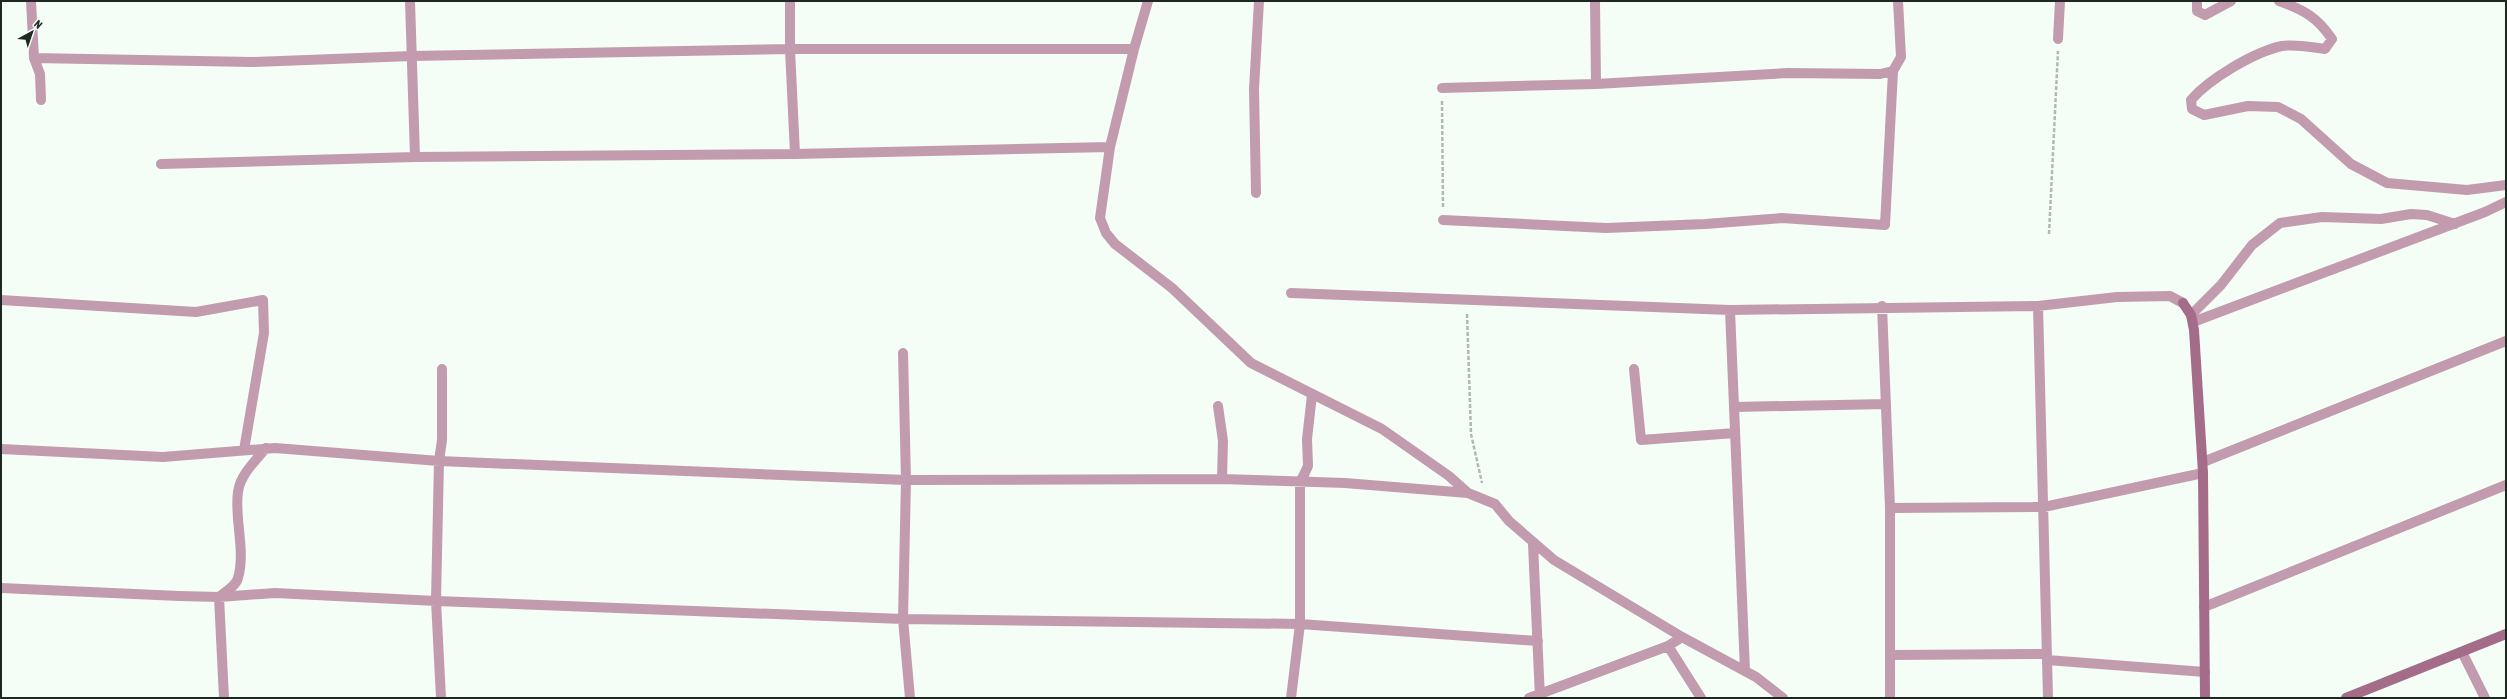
<svg xmlns="http://www.w3.org/2000/svg" width="2507" height="699" font-family="'Asap Condensed',sans-serif">
<style>
.lines{fill:none;stroke-linecap:round;stroke-linejoin:round}
.path{stroke:#afb9b2;stroke-width:2.5;stroke-dasharray:4 2;stroke-linecap:butt}
.street{stroke:#c39bae;stroke-width:10}
.secondary{stroke:#a56c89;stroke-width:10}
</style>
<rect width="100%" height="100%" fill="#f4fef7"/>
<g class="lines">
<path class="path" d="M1442,101L1443,208
M2049,234L2058,51
M1467,314L1471,434L1482,483"/>
<path class="street" d="M31,1L34,58L40,74L41,100
M410,1L415,157
M790,1V49L795,154
M1148,1L1134,49L1110,147L1100,218L1106,233L1115,244L1172,288L1251,363L1382,429L1449,476L1468,493L1495,504L1509,521L1554,560L1682,637L1756,677L1783,698
M1595,1L1596,84
M2197,1V11L2205,15L2231,1
M2279,1C2304,10 2317,17 2332,39L2325,49C2312,47 2295,44 2282,46C2254,52 2209,79 2191,100L2192,109L2204,115L2248,106L2278,107L2301,119L2351,164L2387,183L2467,190L2506,185
M2058,39L2060,1
M34,58L252,62L412,56L790,49H1134
M1442,88L1596,84L1788,73L1880,74L1893,71
M161,164L415,157L795,154L1110,147
M1256,193L1254,89L1259,1
M1443,220L1606,228L1705,224L1782,218L1885,225L1893,71L1901,57L1898,1
M1291,293L1730,310L2038,306L2117,297L2170,296L2183,303
M1,300L196,312L263,300L264,333L244,450
M1882,306L1890,508V698
M2038,306L2048,698
M1730,310L1745,671
M2191,315L2221,285L2252,245L2280,223L2322,217L2381,219L2411,214L2427,215L2455,224
M2193,322L2485,212L2506,202
M903,353L906,480L903,619L910,698
M1634,369L1641,440L1735,433
M1218,406L1223,441L1222,479
M1734,407L1886,404
M1,449L163,457L275,448L439,461L906,480L1222,479L1345,483L1468,493
M2203,462L2506,341
M1890,508L2044,507L2203,473
M1533,544L1540,698
M1,588L179,596L219,597L275,593L436,601L903,619L1300,624L1538,641
M2204,607L2506,485
M1668,646L1701,698
M2462,652L2485,698
M1890,655L2046,654
M2047,660L2205,672
M224,698L219,597C225,592 236,586 238,578C246,550 234,519 238,492C240,475 256,460 266,448
M441,698L436,601L439,461L442,440V369
M1291,698L1300,624V483L1308,466L1307,439L1312,395
M1529,698L1668,646L1682,637"/>
<path class="secondary" d="M2183,303L2191,315L2194,330L2203,473L2205,698
M2346,698L2506,634"/>
</g>
<rect width="2507" height="699" fill="none" stroke="#1e2721" stroke-width="4"/>
<g transform="translate(32 32) rotate(40)" stroke="#f4fef7" stroke-width="3" paint-order="stroke">
<path d="M0-3L7 15L0 10L-7 15Z" fill="#1e2721"/>
<text y="-6" font-size="11" font-weight="bold" text-anchor="middle" fill="#1e2721">N</text>
</g>
</svg>
